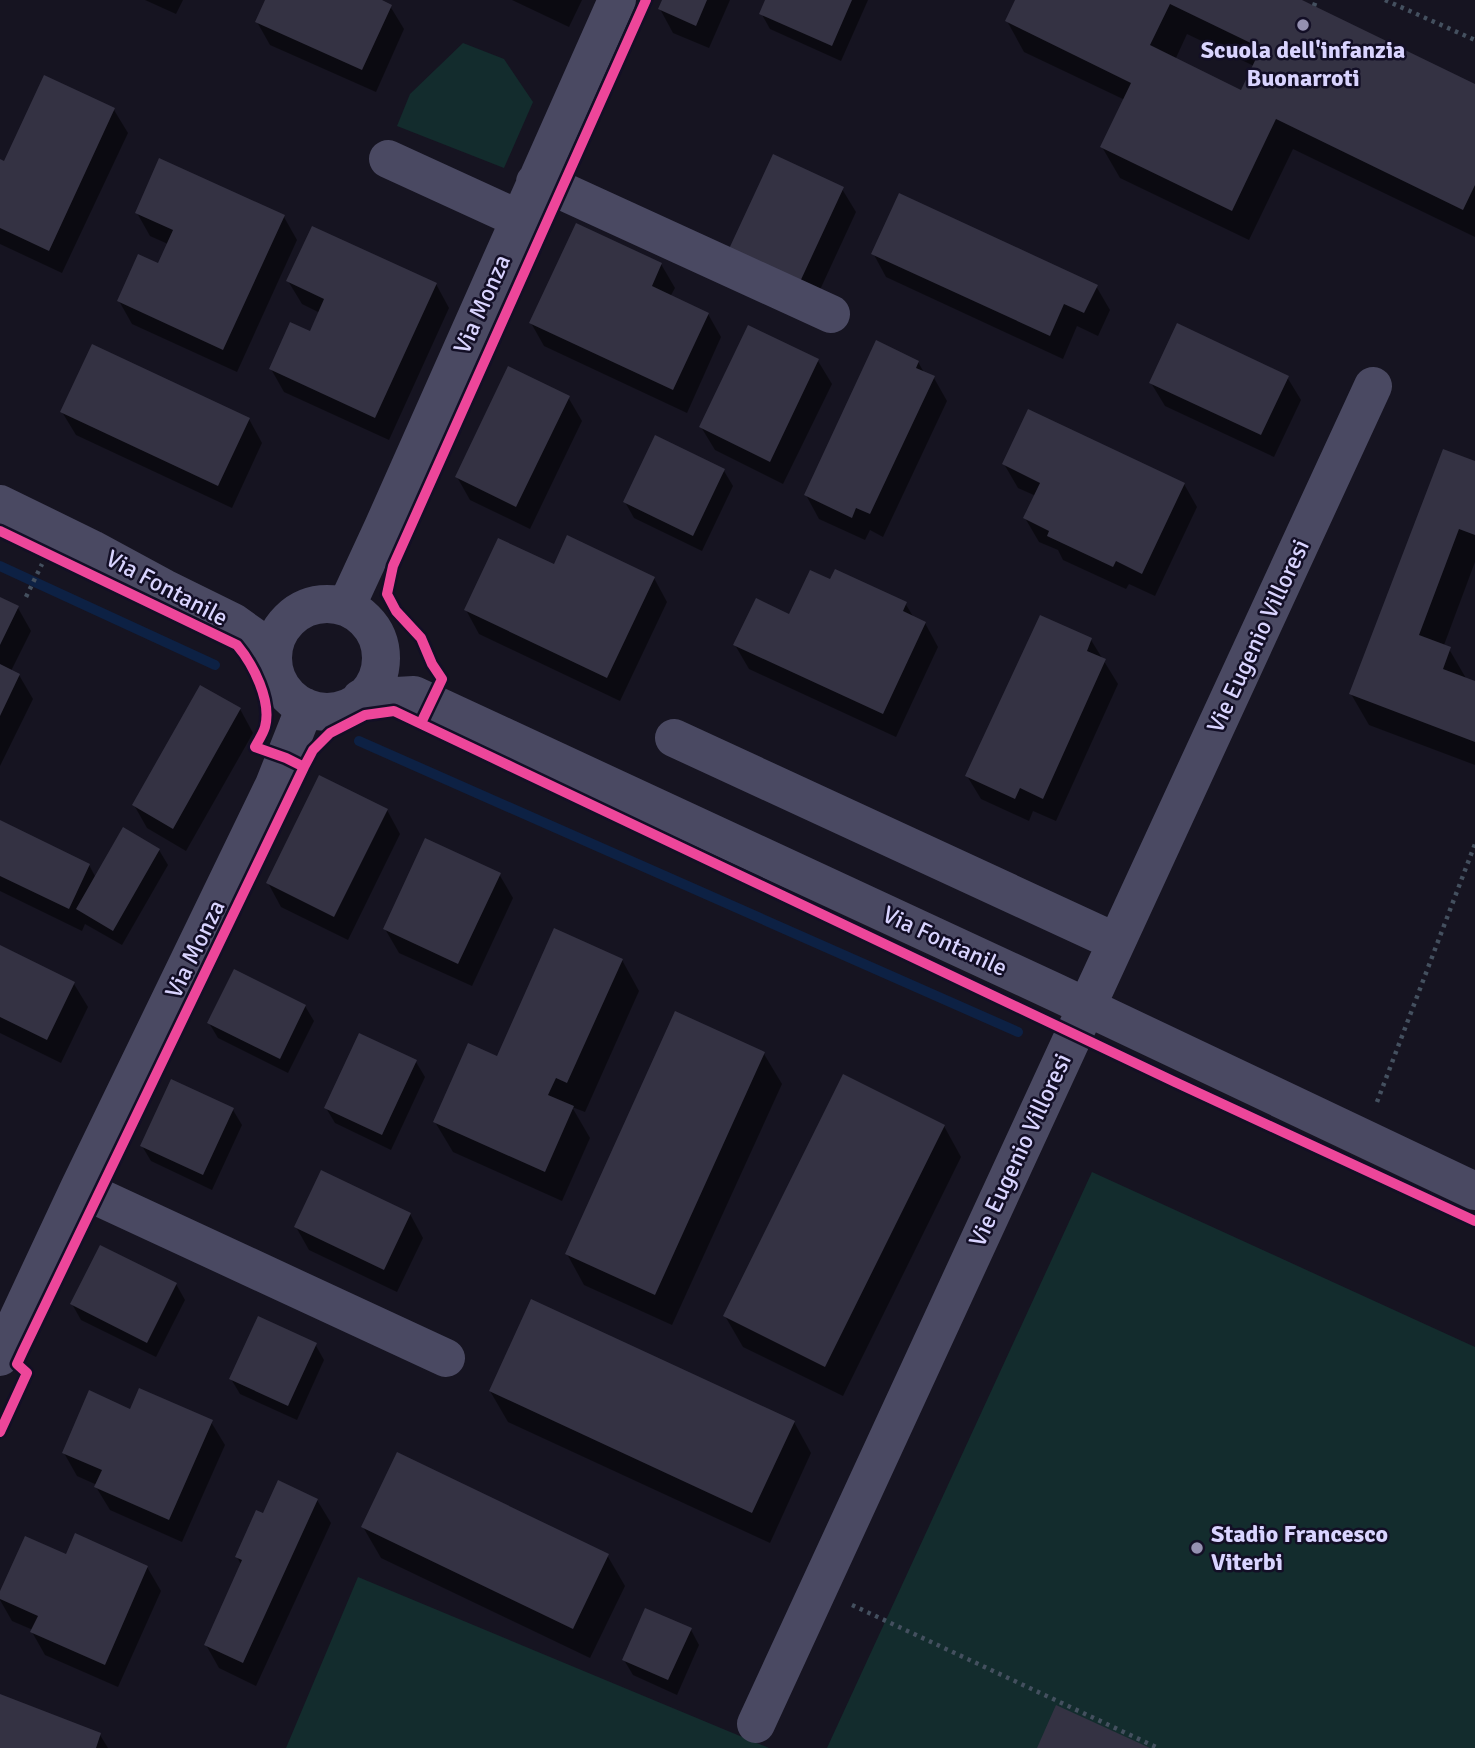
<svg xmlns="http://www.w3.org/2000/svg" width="1475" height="1748" font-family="Signika,sans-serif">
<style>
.green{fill:#132c2d}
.shadow{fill:#0007;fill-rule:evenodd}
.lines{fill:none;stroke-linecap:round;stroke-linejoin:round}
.stream{stroke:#0d2144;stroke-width:10}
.building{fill:#343243;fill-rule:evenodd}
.path{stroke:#44505f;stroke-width:4.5;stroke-dasharray:3.5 5;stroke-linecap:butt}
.minor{stroke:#4a4962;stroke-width:38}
.cycleway-casing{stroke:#130f26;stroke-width:15}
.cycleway{stroke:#ed469a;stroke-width:10}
.poi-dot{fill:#9591b1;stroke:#130f26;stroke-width:2.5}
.labels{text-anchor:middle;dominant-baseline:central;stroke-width:5;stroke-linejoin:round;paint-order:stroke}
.poi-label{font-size:24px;font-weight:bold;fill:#d9d4ff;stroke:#130f26}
.street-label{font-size:24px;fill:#d9d4ff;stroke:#130f26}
</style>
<rect width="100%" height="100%" fill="#161421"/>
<path class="green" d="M463,43L504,59L533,102L504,168L397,126L410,94Z
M1092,1172L1475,1347V1748H827Z
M358,1577L769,1748H286Z"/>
<path class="shadow" d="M145,0H183L176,14Z
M267,0H377L390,6L404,29L376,92L270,45L257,22Z
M512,0H582L569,27Z
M663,0H730L709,48L673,33L660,9Z
M767,0H868L841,61L770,29L761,13Z
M1017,0H1298L1475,86V237L1293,149L1249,240L1120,178L1102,147L1125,100L1024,52L1007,21ZM1187,34L1254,66L1242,92L1175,60Z
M114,110L128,133L62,273L0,244V161L5,164Z
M842,189L856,212L812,307L743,274Z
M137,213L284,217L297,240L237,372L132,324L119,301L159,265L168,244L150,236Z
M873,253L1096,286L1110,310L1098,336L1077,326L1063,359L886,277Z
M661,264L675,288L670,297L708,314L721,337L687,413L544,346L531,323Z
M288,281L436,284L449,308L389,440L284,392L271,369L311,334L320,313L302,304Z
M818,361L832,384L783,484L715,450L701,427Z
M918,362L925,374L934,378L947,401L883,537L870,530L865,540L819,519L806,495Z
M1287,377L1301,400L1274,457L1165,406L1151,383Z
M568,397L582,421L530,529L470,500L457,477Z
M62,412L249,419L262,443L232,508L76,435Z
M1475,463V562L1444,645L1449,649L1467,680L1475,683V765L1369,725L1351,694Z
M1004,464L1184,484L1197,507L1155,596L1129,584L1126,589L1063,560L1058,550L1039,542L1025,518L1036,496L1018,488Z
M724,471L733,486L702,551L634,518L625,502Z
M654,578L667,602L620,701L479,634L466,610Z
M831,581L905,603L914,618L925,623L938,647L896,737L749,669L735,645L790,616Z
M0,599L18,608L31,631L11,671L19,675L33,699L0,766Z
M1091,640L1118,684L1056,821L1033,811L1029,821L981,799L967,776Z
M240,709L253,733L186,851L147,828L134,805Z
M387,810L400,834L348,940L281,907L268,883Z
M0,822L89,865L96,878L159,850L168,865L122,945L85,924L82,931L0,891Z
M499,874L513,898L472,986L399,953L385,929Z
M0,947L74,984L88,1007L61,1063L0,1033Z
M622,960L639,991L585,1112L572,1107L590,1138L562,1201L453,1152L435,1122L498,1058Z
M305,1006L314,1021L288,1073L218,1038L209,1023Z
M764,1054L782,1084L672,1325L584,1285L567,1254Z
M416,1062L425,1077L391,1150L335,1123L326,1108Z
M233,1110L242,1125L212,1190L151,1161L142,1146Z
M944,1126L961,1157L843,1396L743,1347L725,1316Z
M410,1214L423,1238L397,1292L309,1250L296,1227Z
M176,1284L185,1300L156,1357L81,1320L72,1304Z
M315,1344L324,1360L297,1420L240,1394L231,1379Z
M490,1391L794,1422L811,1453L770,1543L508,1422Z
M131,1411L211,1422L225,1445L182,1542L110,1510L96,1487L97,1485L77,1476L64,1453Z
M317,1500L331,1523L256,1686L219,1668L206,1645L242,1566L237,1557L264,1515Z
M363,1527L607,1555L625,1586L590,1658L381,1558Z
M67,1556L147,1567L161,1591L118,1687L45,1655L32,1632L33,1630L12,1621L0,1600V1595Z
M691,1630L699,1645L677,1695L633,1675L624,1660Z
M0,1699L100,1735L108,1748H0Z"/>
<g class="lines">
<path class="stream" d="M0,566L215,665
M359,741L1018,1032"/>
</g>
<path class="building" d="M265,0H382L392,5L362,70L255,22Z
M662,0H707L696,26L658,9Z
M765,0H852L832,46L759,14Z
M1015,0H1302L1475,84V185L1463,210L1276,119L1232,211L1100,147L1131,83L1005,21ZM1170,4L1261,48L1241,90L1150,45Z
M44,75L115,108L49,251L0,228V159L4,161Z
M773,154L844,187L799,284L728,251Z
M159,158L285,215L223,350L117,301L138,254L158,263L173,230L135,213Z
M899,193L1098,285L1084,313L1064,304L1050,336L871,254Z
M576,223L662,263L652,286L709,313L673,390L529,323Z
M312,226L437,283L375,418L269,369L290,322L310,331L324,299L286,281Z
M1177,323L1289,376L1261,435L1149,383Z
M748,325L819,359L770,462L699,427Z
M876,340L919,361L916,368L935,376L870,514L856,508L852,518L804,495Z
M92,344L250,418L218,486L60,412Z
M508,366L570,396L516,507L455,477Z
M1028,409L1185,483L1142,574L1116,561L1113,567L1047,536L1049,531L1023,518L1040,483L1002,464Z
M655,435L725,469L693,536L623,502Z
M1443,449L1475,461V535L1459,529L1419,635L1451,647L1443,669L1475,681V742L1349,694Z
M567,535L655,577L607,678L464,610L498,538L554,564Z
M835,569L907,602L903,611L926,622L883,714L733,645L756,598L789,614L810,570L830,579Z
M0,597L19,606L0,645Z
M1040,615L1092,638L1087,651L1106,659L1043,799L1020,788L1015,799L965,776Z
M0,664L20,674L0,716Z
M200,685L241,708L173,829L132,805Z
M319,775L388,809L334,917L266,883Z
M0,820L90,864L69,909L0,876Z
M123,827L160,849L113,931L76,909Z
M425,838L501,873L458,964L383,929Z
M554,928L623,959L567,1083L556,1078L548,1095L574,1106L545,1172L433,1122L468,1043L497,1056Z
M0,945L75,982L47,1040L0,1017Z
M234,969L306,1005L280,1059L207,1023Z
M675,1011L765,1052L655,1295L565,1254Z
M359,1033L417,1060L382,1135L324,1108Z
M843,1074L945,1125L825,1367L723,1316Z
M171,1079L234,1108L203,1175L140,1146Z
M321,1170L411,1213L384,1270L294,1227Z
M100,1245L177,1283L147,1343L70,1304Z
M531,1299L795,1421L752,1513L489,1391Z
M258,1316L317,1343L288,1406L229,1379Z
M139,1388L213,1420L169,1520L94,1487L102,1470L62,1453L89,1390L130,1409Z
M397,1452L609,1554L573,1629L361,1527Z
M278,1480L318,1499L243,1663L204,1645L242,1560L235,1557L256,1510L263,1513Z
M75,1533L148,1566L105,1665L30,1632L38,1616L0,1599V1591L25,1536L66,1554Z
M645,1608L692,1628L668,1680L622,1660Z
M0,1694L101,1733L96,1748H0Z
M1056,1705L1150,1748H1037Z"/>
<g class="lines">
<path class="path" d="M1385,0L1475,40
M1314,6L1316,0
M26,597L42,564
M1377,1102L1475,844
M852,1605L1158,1748"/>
<path class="minor" d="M388,159L519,219
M535,182L560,190L831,314
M0,504L92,549L164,588L233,622L254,637L273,657
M273 658a54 54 0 1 1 108 0a54 54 0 1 1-108 0Z
M346,607L383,527L617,0
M361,698L414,695L1055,992L1475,1191
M674,738L1116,942
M79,1188L446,1358
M0,1357L79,1188L274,785L305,707
M756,1724L1373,386"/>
<g class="cycleway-casing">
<path id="cycleway" d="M0,531L237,645C253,664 272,701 265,727C263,734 258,741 255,747L286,758L304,767L313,750L330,733L365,715L394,711L1175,1082L1475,1221
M421,723L442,679L432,664L421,638L396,611L387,594L393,566L646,0
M0,1432L27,1373L17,1364L23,1351L304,767"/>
</g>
<use href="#cycleway" class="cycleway"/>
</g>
<g class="poi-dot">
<circle cx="1303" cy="25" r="7"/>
<circle cx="1197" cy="1548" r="7"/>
</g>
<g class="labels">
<g class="poi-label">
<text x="1303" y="50">Scuola dell'infanzia<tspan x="1303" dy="28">Buonarroti</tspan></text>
<text x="1211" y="1534" text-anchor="start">Stadio Francesco<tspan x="1211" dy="28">Viterbi</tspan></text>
</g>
<g class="street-label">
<text transform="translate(482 304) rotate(-66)">Via Monza</text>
<text transform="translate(167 588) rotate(28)">Via Fontanile</text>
<text transform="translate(1258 636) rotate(-65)">Vie Eugenio Villoresi</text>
<text transform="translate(945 941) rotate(25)">Via Fontanile</text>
<text transform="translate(195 949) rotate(-64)">Via Monza</text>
<text transform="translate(1020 1150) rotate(-65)">Vie Eugenio Villoresi</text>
</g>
</g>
</svg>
